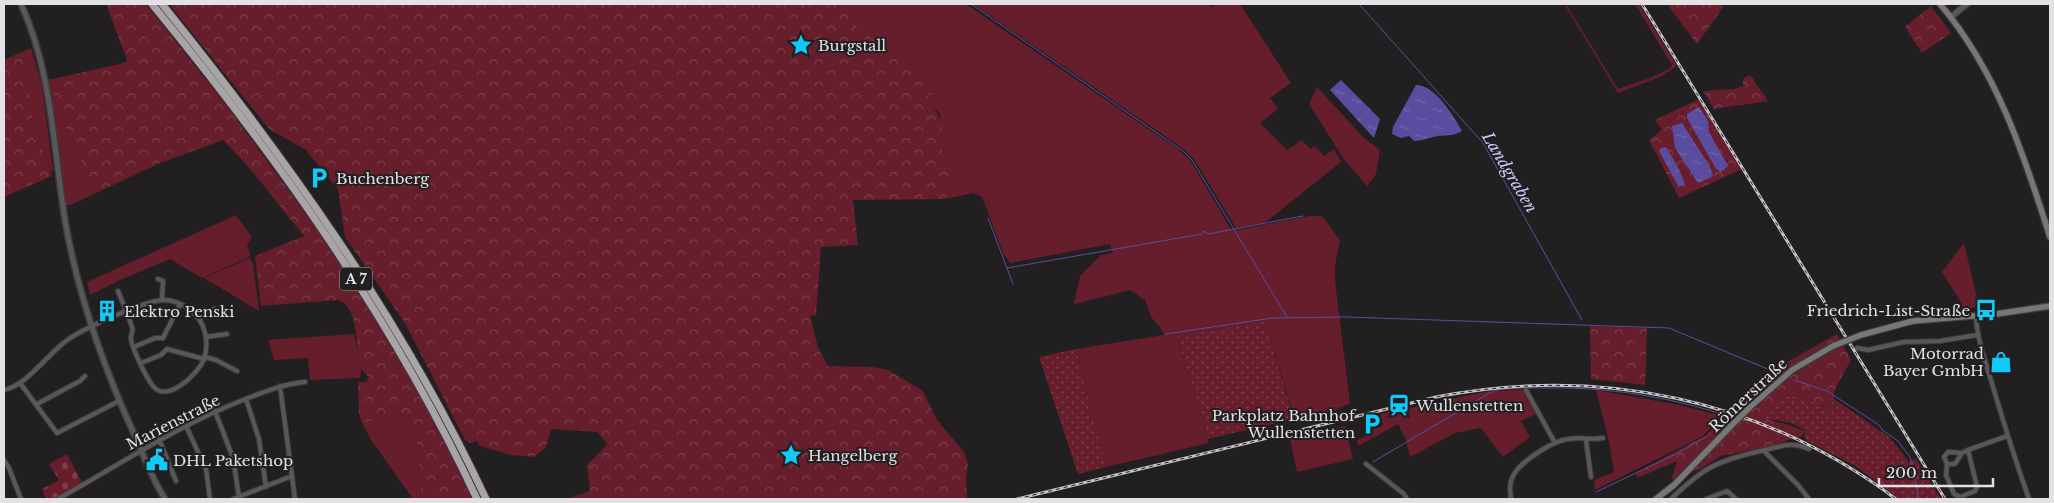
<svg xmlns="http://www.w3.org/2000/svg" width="2054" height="503" font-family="'Libre Baskerville',serif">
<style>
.grass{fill:#671e2c}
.forest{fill:url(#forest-crowns)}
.cemetery{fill:url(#cemetery-stones)}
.garden{fill:url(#garden-dots)}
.water{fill:url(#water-ripples)}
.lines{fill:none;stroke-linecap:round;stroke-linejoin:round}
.stream{stroke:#5a4da0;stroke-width:1}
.minor-casing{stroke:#3d3a3c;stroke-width:6}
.tertiary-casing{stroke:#3d3a3c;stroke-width:8}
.secondary-casing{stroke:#3d3a3c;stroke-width:8}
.motorway-casing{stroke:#3d3a3c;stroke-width:9}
.minor{stroke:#595758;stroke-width:4}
.tertiary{stroke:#595758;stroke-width:5}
.secondary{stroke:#797677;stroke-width:5.5}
.motorway{stroke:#a9a4a6;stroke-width:7}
.rail-casing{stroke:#c4c2c4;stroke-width:3}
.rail{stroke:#221f21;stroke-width:1;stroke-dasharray:4;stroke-linecap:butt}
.secondary-bridge-casing{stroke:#3d3a3c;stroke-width:8;stroke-linecap:butt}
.secondary-bridge{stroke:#797677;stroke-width:5.5}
.labels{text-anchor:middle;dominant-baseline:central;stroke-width:4;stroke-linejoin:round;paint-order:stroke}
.shield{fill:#221f21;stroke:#a9a7a9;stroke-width:1}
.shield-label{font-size:14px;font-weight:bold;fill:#e3e1e3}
.poi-label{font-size:15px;fill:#e3e1e3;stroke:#221f21;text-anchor:start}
.street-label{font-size:15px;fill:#e3e1e3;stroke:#221f21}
.water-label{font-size:16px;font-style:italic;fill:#ccc9f7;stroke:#221f21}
</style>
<defs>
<pattern id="forest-crowns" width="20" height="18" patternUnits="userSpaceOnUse" patternTransform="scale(1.25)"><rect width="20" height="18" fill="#671e2c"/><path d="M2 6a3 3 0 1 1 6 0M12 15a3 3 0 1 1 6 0" fill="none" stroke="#7d3e4a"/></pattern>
<pattern id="cemetery-stones" width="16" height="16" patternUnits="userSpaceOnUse" patternTransform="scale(1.25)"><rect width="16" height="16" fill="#671e2c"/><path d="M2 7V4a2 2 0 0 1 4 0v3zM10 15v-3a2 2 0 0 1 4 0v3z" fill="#7d3e4a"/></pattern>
<pattern id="garden-dots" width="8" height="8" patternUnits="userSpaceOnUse" patternTransform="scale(1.25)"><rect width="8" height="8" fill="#671e2c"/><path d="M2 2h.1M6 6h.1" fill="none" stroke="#7d3e4a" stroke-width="1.8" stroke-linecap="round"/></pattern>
<pattern id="water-ripples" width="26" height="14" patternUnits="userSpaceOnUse" patternTransform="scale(1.25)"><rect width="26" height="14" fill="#5a4da0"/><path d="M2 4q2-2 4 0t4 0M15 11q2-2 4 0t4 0" fill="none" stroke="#7266ad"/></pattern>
</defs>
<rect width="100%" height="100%" fill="#221f21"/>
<path class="grass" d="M834,4H966L1179,150L1190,160L1232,231L1310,216H1321L1324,218L1340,241L1335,265V281L1350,403L1326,415L1296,423L1265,321L1177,336L1209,443L1106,467L1076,349L1164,335L1160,327L1151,317L1145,300L1130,290L1074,304L1080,276L1101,255L1113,253L1110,244L1010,263L1004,255L982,197L973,193L946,199L948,185L953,170L942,150L940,114L838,11Z
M973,4H1208L1211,7L1216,4H1240L1291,83L1270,98L1278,109L1260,123L1287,150L1302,140L1310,149L1315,146L1324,156L1334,149L1341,162L1266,222L1236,228L1194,159L1185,150Z
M1564,4H1566L1618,89L1650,78L1671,68L1672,65L1635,4H1639L1677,66L1662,76L1618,93Z
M31,48L42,86L53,171L51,172L31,113L27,76L22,52Z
M48,80L74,149L98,192L70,205H65Z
M1317,87L1364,138L1380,150L1376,174L1367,186L1343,158L1309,104Z
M236,215L252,237L247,246L251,256L202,278L170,259L120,280L90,295L87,282Z
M1964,243L1979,307L1962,309V304L1942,272Z
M249,258L253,263L259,311L204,278Z
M354,334L361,370L360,378L310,380L308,358L274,360L268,340Z
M1525,389L1538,413L1521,421L1530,437L1503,457L1481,428L1455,433L1410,457L1406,440L1398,424L1358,446L1357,440L1364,437V432L1383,426L1380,414L1485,392Z
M1596,390L1679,405L1718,415L1709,430L1701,437L1595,490L1594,480L1614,472L1609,441Z
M405,414C421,434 419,474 421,499H413L371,440L362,423Z
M1345,426L1353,459L1297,472L1290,439Z"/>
<path class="forest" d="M106,4H146L224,102L341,262L418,391L474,499H421C419,474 421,434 405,414L362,423L359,413L358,382H366L369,377C366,374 362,371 361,368C354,350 361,307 338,300L261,306L255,256L304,236C277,204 253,169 223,140L160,163L98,192L74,149L48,80L124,63L127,60Z
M169,4H839L842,10C849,11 857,15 858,22L855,25L933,89L930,103C940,116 948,133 942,150L953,170L948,185L946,199L853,200L858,245L821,247L816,315L810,316L818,348L828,366L873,367L888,370L923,391L937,420L964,452L968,464L966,479L967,499H567L590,491L587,465L608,444L597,432L551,429L546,447L534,457L512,455L480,446L477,441L470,443L465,440L405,323L345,237L338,189L306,150L269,129Z
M1667,4H1720L1724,6L1697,44Z
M1931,6L1951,33L1922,53L1905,27Z
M22,52L27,76L31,113L52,176L4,197V60Z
M1747,76H1751L1768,101L1714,109L1703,91L1734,89L1743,86V79Z
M1699,99L1742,169L1679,198L1649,140L1662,130L1655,120Z
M1590,326L1647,328L1645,385L1591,379Z
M1837,334L1851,360L1834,391V399L1828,409L1822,405L1762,417C1774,423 1789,423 1804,431L1801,437L1788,440L1778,445L1720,456L1702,468L1671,480L1677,461L1637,478L1636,473L1706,435L1784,364Z"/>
<path class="cemetery" d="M67,454L83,485L57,499H46L42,489L59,480L49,464Z"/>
<path class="garden" d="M1265,321L1294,419L1208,439L1177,336Z
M1076,349L1106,467L1078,474L1039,357Z
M1781,395L1817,403L1828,409L1834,399L1889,437L1909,462L1916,459L1941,499H1900L1854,465L1807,441L1804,436L1805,430L1792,423L1762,418Z"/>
<path class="water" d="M1341,80L1380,119L1374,138L1330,90Z
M1416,85C1435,85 1453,115 1462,131C1454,136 1448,135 1439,136C1430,137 1423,141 1414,141L1409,136L1401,138L1392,134L1393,127Z
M1699,107L1708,121L1709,132L1728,166L1721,172L1716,169L1687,118V114Z
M1682,123L1709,165L1713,175L1710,178L1698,183L1675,148L1672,126Z
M1666,147C1674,160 1681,171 1685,185L1679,187L1659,151L1661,148Z"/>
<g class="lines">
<path class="stream" d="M971,4L1183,151L1192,160L1287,317
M1359,4L1483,143L1582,320
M988,218L1013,284
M1007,268L1202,234L1204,231L1208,234L1303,216
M1166,334L1272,318L1347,317L1669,328L1770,370
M1794,380L1827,391L1879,425L1882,430L1898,441L1910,457L1919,499
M1373,462L1493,391C1511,387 1529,388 1547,388C1606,387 1663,396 1719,413
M1596,492L1678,453L1706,437"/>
<g class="minor-casing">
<path id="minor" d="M158,279L163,281L162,300
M1976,316C1977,340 1986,363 1993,387C2004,424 2016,462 2029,499
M199,319L214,309
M206,337L227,334
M163,338L180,304
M134,347L155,338H163
M1857,348L1868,350L1904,342L1940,341L1977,335
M167,349L204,359
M205,357L216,360L237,371
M141,363L161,355L167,349
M20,383L57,433L119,401
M280,386L295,499
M4,390C27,385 47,355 66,341C82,329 144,301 163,300C182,300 201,314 205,333C207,341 207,350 204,359C198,374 167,404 153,386C147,379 130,345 131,337C131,333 134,331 132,327C128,315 123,303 118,291
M1526,390L1555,443
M246,399L259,439L266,487
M37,404L80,381L85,376
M215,411L233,458L239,497
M186,426L206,469L210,499
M159,439L176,481
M1586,440L1591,477
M1764,451L1798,485L1809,499
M1962,453L1948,452L1944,457L1947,464H1955L1962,453L1968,450L2007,436
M4,460L9,468L21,499
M1366,464L1404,494L1407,499
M1947,464L1946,475L1954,494L1960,497L1975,491L1977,487L1968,450
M58,499C119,465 177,426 243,400C264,392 282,384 305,382
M233,499L292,476
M1511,499C1510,491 1509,483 1513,476C1520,462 1552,441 1568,439C1579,437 1591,440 1603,438
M1671,499C1705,466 1719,460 1765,450C1784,446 1790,441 1809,449
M1706,499L1727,491L1736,499"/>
</g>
<g class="tertiary-casing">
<path id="tertiary" d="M21,4C53,74 53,151 66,226C79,298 104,368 134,434C144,456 152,479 165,499
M1951,17L1967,4"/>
</g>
<g class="secondary-casing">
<path id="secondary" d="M1940,4C1997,71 2024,155 2050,237
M1861,335L1913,321L1996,314L2050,306
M1749,408L1792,370L1833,346
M1656,499L1674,485L1731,426"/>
</g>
<g class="motorway-casing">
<path id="motorway" d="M152,4C278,158 393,319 477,499
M162,4C286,158 402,319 486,499"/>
</g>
<use href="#minor" class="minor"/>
<use href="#tertiary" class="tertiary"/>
<use href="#secondary" class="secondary"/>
<use href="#motorway" class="motorway"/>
<g class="rail-casing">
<path id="rail" d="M1642,4L1945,499
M1017,499L1436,397C1600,365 1762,399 1896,499"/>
</g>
<use href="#rail" class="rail"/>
<g class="secondary-bridge-casing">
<path id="secondary-bridge" d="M1833,346L1861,335
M1731,426L1749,408"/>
</g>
<use href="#secondary-bridge" class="secondary-bridge"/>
</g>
<defs>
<g id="sight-bare" transform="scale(1.725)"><path d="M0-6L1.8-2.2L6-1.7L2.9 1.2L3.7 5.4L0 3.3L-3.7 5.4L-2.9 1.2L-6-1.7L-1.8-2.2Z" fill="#11cafa" stroke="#221f21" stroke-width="2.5" paint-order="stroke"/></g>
<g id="parking-bare" transform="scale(1.725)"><path d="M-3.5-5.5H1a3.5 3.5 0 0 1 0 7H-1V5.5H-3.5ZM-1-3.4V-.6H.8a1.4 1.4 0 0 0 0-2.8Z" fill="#11cafa" stroke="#221f21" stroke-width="2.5" paint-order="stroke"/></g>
<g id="bus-bare" transform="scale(1.725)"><path d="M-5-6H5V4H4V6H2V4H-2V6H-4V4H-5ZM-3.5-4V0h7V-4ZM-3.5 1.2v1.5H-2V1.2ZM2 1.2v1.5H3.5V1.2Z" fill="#11cafa" stroke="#221f21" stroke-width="2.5" paint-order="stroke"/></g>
<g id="building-bare" transform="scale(1.725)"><path d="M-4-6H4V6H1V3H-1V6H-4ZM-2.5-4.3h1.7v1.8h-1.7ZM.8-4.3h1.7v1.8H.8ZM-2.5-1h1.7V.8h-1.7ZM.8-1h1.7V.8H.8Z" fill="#11cafa" stroke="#221f21" stroke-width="2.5" paint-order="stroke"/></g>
<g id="shop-bare" transform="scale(1.725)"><path d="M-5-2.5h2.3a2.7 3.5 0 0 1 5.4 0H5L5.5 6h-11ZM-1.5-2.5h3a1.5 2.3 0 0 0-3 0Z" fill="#11cafa" stroke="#221f21" stroke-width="2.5" paint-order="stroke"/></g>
<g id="station-bare" transform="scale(1.725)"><path d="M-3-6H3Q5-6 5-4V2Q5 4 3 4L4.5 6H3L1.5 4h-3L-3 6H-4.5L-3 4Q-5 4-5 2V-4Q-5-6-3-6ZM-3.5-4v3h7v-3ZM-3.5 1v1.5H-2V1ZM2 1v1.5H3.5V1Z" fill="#11cafa" stroke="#221f21" stroke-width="2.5" paint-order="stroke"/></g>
<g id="civic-bare" transform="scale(1.725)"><path d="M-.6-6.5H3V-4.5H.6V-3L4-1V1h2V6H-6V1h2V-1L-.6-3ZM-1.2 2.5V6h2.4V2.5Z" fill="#11cafa" stroke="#221f21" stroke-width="2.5" paint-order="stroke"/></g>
</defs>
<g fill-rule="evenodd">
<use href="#sight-bare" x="801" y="45"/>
<use href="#parking-bare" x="319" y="178"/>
<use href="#bus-bare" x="1986" y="310"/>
<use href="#building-bare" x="107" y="311"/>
<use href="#shop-bare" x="2001" y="362"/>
<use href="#station-bare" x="1399" y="405"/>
<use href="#parking-bare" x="1372" y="424"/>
<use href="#sight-bare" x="791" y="455"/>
<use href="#civic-bare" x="157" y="460"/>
</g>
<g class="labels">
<rect class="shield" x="340" y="267.5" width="32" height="23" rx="4"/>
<g class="shield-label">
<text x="356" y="279">A 7</text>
</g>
<g class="poi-label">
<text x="818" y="45">Burgstall</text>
<text x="336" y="178">Buchenberg</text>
<text x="1970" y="310" text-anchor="end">Friedrich-List-Straße</text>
<text x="124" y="311">Elektro Penski</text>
<text x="1984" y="353" text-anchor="end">Motorrad<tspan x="1984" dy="17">Bayer GmbH</tspan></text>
<text x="1416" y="405">Wullenstetten</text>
<text x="1355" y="415" text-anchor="end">Parkplatz Bahnhof<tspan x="1355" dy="17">Wullenstetten</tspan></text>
<text x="808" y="455">Hangelberg</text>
<text x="173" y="460">DHL Paketshop</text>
</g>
<g class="street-label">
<text transform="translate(1748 395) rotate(-43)">Römerstraße</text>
<text transform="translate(173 422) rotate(-27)">Marienstraße</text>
</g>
<g class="water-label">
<text transform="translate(1510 172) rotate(59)">Landgraben</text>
</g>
</g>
<rect width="2054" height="503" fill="none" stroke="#e3e1e3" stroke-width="10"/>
<path d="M1879 478v8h114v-8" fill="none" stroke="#e3e1e3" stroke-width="2.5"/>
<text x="1886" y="478" font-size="15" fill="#e3e1e3" stroke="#221f21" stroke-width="4" paint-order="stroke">200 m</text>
</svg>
